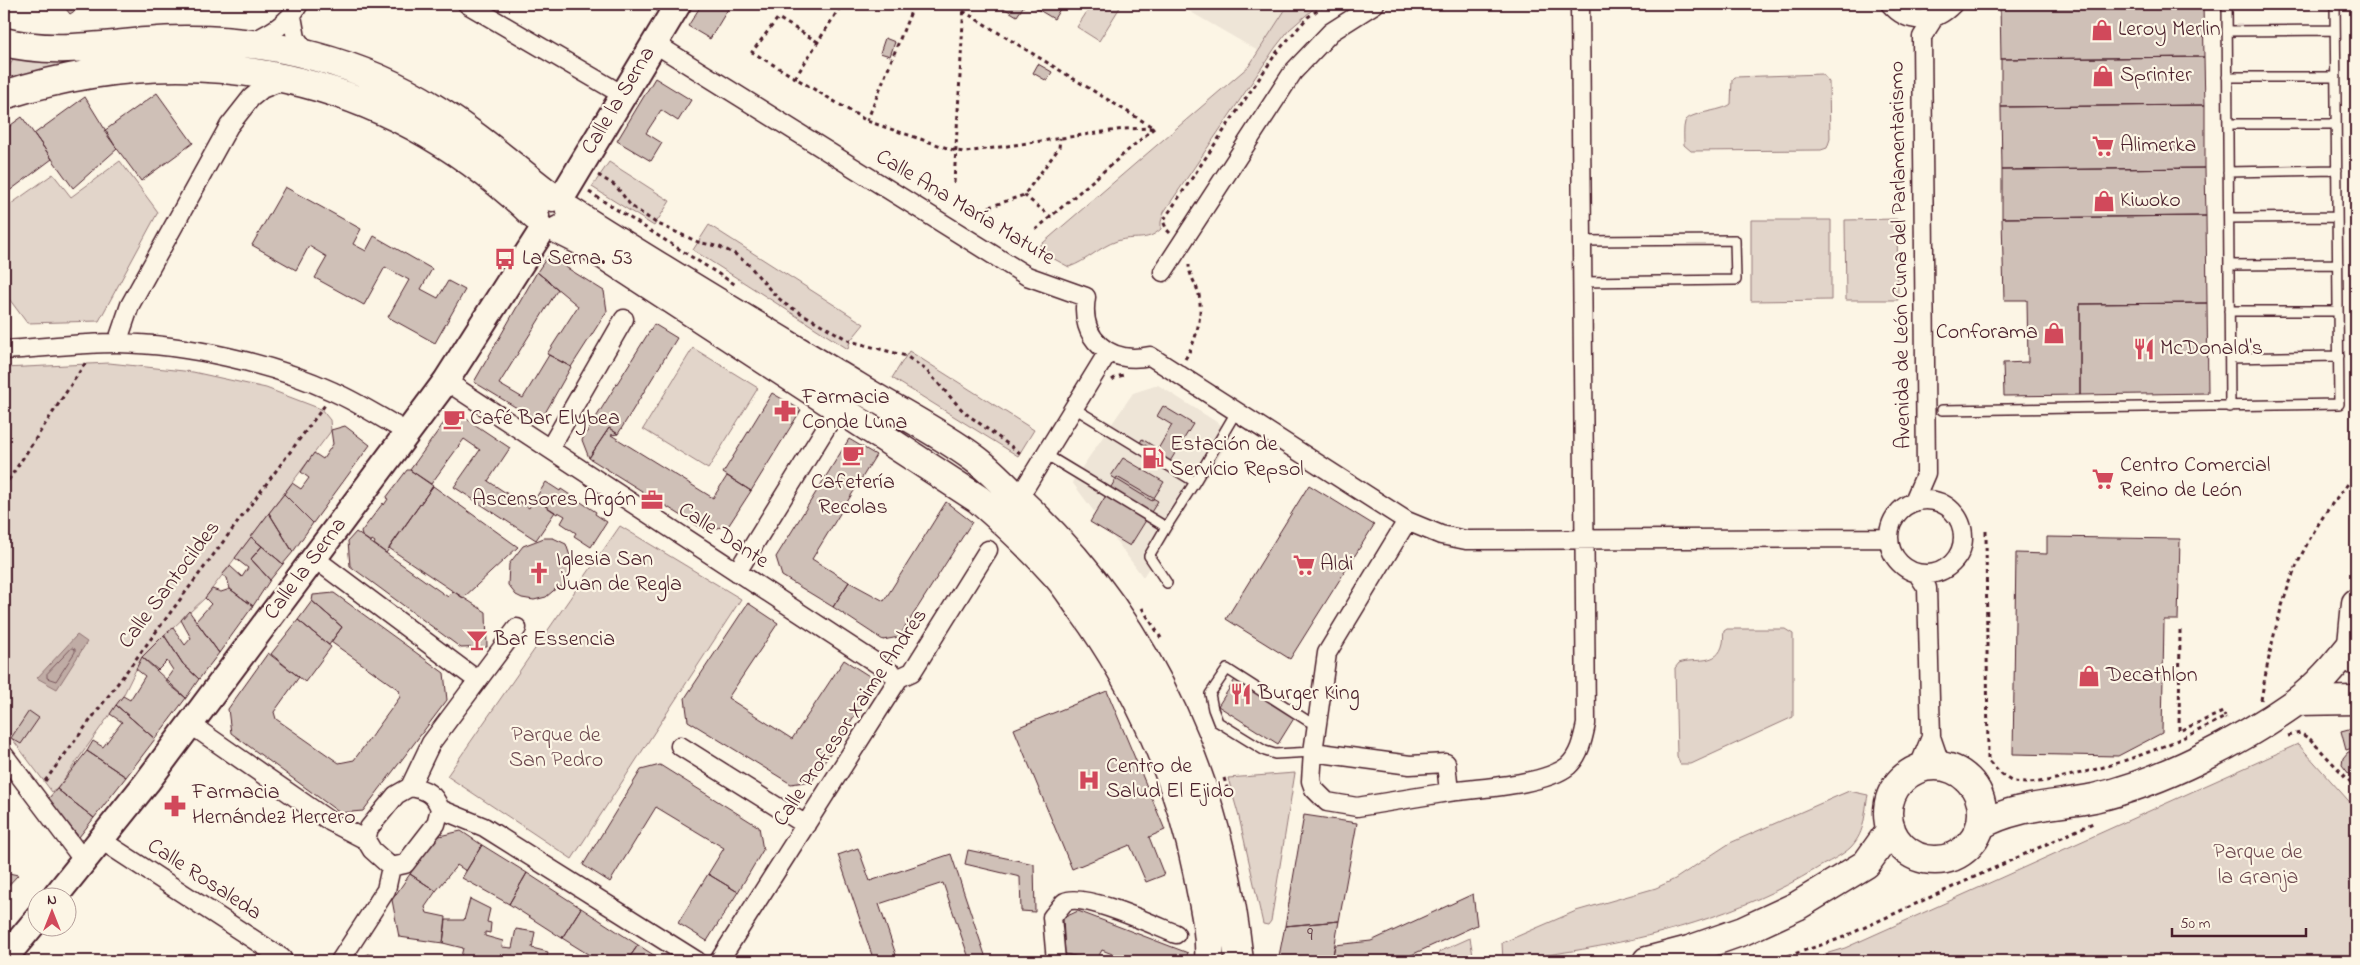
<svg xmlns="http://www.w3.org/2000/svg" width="2360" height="965" font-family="'Indie Flower',sans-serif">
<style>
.built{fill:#eee5d7}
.green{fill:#e2d5ca;stroke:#967a7a}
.water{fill:#c0aca5;stroke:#917474}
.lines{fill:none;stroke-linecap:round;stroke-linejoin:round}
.shore{stroke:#79575c;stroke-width:1}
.building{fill:#cfc0b7;stroke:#4a1f2b}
.lane-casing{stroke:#4a1f2b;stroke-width:12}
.street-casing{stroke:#4a1f2b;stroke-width:21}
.secondary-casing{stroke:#4a1f2b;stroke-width:29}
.primary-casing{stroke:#4a1f2b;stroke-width:31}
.highway-casing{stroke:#4a1f2b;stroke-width:31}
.path{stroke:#4a1f2b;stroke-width:3;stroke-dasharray:4 4;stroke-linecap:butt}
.lane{stroke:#fcf5e5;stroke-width:9}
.street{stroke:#fcf5e5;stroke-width:18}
.secondary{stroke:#fcf5e5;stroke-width:25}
.primary{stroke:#fcf5e5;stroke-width:28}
.highway{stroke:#fcf5e5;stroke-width:28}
.labels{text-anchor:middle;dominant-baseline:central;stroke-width:4.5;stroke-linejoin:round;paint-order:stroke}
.number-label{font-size:20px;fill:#6b474e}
.poi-label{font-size:22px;fill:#4a1f2b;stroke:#fcf5e5;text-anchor:start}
.street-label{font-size:22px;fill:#4a1f2b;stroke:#fcf5e5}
.park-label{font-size:22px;fill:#704c53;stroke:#fcf5e5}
</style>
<rect width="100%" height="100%" fill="#fcf5e5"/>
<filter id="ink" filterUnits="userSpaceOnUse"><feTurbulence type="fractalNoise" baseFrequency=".02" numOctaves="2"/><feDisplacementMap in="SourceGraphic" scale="10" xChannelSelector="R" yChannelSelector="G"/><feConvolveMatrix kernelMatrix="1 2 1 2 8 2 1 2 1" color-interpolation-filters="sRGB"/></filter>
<g filter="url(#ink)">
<path class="built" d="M1177,4H1289L1258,51Z
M1158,385L1234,433L1143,577L1072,482L1133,393Z"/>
<path class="green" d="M1092,4H1122L1099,41L1077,27Z
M1289,4H1319L1289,30L1275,48L1164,212L1161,222V229C1146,243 1135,235 1117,241C1099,247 1087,261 1069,267L1036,249L1249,66Z
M191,49V56L4,85V79L14,56Z
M1822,74L1829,82L1830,139L1827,148L1821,150L1691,151L1684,145C1684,138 1683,128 1685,122C1688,112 1721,112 1731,104L1732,80L1735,77Z
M120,161L158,212L99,321L27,323L4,292V209L53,174L71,197Z
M609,162L670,201L654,226L592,187Z
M1897,219L1898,300H1846L1845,220Z
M1751,220H1831V300L1751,301Z
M709,225L864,324L850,341L848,349L693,250Z
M693,348L758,388L708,469L643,429Z
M909,351L1034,430L1018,456L892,378Z
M109,363L193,372L266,388L321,409L330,420L331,431L205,598L142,657L123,696L57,789L52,792L4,728V368Z
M620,526L741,599L572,859L447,776Z
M1727,629H1785L1793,634V717L1691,764H1680L1677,756L1675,668L1679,663C1695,657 1718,667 1723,643C1724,639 1723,635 1724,631Z
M2298,744L2356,809V961H1802L1845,948Z
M1295,773L1271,921L1268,925L1263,924L1239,817L1228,778Z
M1849,791L1868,795C1864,814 1866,831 1851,847C1842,856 1827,862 1816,869C1739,915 1654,938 1566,952C1546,955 1524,961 1503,961L1502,943L1576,911L1656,888L1675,879L1730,843Z
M1470,938L1474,961H1440L1439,952Z"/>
<path class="water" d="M77,635L87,642L57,689L37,678Z"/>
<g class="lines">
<path class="shore" d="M72,648L75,649V652L56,681L47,678V674Z"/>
</g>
<path class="building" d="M62,4H85L70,14Z
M702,4H731L710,39L688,26Z
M997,4H1025L1017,16Z
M1029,4H1063L1054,19Z
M2000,4H2203L2204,57L2001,59Z
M885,38L895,42L890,56L880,53Z
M2204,57L2205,105L2001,107V59Z
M1038,64L1052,72L1047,81L1033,73Z
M655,78L691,100L678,121L661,110L646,133L662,143L651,161L617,141Z
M157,93L193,143L141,181L104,131Z
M85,97L117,149L73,188L34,134Z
M2205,105V168L2002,170L2001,107Z
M22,117L52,159L4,195V130Z
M2205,168L2206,216L2002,218V170Z
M285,187L361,229L353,244L366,251L374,236L432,269L421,289L438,298L448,281L465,290L435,343L388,317L409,280L385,267L364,305L315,278L327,257L309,246L296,270L252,245Z
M2206,216L2207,303L2080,304V395L2004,396L2003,363L2028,362L2027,300H2004L2002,218Z
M548,256L604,291L607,311L571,367L547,354L578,306L537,272Z
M537,272L558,289L499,384L523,398L549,355L571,367L540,422L474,382Z
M2207,303L2208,393L2080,395V304Z
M654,324L677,338L618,434L609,428L589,458L582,440Z
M772,393L801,410L751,491L723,473Z
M1163,406L1193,424L1169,463L1139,445L1142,439L1158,449L1172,425L1157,416Z
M453,410L510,448L488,481L529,508L535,499L555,512L536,540L454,487L480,450L464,439L431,484L410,470Z
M345,426L370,445L313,523L284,494L292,483L301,489L309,478L301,472L314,453L323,459L333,444L331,430Z
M609,428L618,434L611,435L713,498L727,476L751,491L729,525L706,531L589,458Z
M849,439L876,455L812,559L849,582L833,607L782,576L776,557Z
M1123,458L1164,482L1152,501L1111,476Z
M407,470H410L433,486L386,553L374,544L375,542L372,540L371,542L362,536L361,532L383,503L384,505L388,499L386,498Z
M1117,477L1158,501L1130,546L1090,522Z
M546,482L560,491L561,489L596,512L595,514L607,522L591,547L574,536L576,533L561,523L565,516L558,512L557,514L535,499Z
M1309,485L1374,525L1290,659L1226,619Z
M433,486L518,547L463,598L389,548Z
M284,494L313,523L293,552L269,513Z
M946,502L972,522L899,637L883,640L833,607L849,582L884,601Z
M269,513L293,552L283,564L251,537Z
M356,532L448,597L453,591L486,612L487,647L461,648L350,566L348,541Z
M251,537L262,546L251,559L270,580L253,606L230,589L227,578L222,575L230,566L242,577L248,568L235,558Z
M2047,537L2180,539L2178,620H2164L2162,733L2118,756L2013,754L2016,553L2047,554Z
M544,538H553L566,544L571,559L569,577L562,588L559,586L546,597L534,600L522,598L516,595L508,585L509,564L523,546Z
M262,546L283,564L270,580L251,559Z
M212,589L221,592L230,589L253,606L219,653L196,621L211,604L205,598Z
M334,593L444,673L447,700L363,811L340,813L231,733L228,709L268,653L299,677L274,712L276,719L339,763L354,760L400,697L399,690L331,642L342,627L312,601L313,595Z
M312,601L342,627L329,645L298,620Z
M748,603L778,623L728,698L792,739L844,660L877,681L812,781L791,784L688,721L685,698Z
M189,611L219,653L199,679L183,664L164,635L173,628L185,645L191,638L181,620Z
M298,620L331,647L305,682L271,654Z
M164,635L183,664L199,679L186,698L165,681L173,670L167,661L158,670L142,657Z
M142,657L186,698L155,739L116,705L123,696L130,700L145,676L136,669Z
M1236,678L1296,715L1278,744L1218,706Z
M1107,691L1165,830L1149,837L1164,875L1146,882L1130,845L1072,869L1014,729Z
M116,705L155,739L126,777L87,751L93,741L103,747L122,722L110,714Z
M29,711L39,718L21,744L11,738Z
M2356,727V747L2346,750L2341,731Z
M87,751L126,777L94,818L57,789Z
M2348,752H2356V774H2349L2342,765L2343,758Z
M660,765L759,827L763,850L738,892L708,874L724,848L656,807L610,882L583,865L641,770Z
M57,789L94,818L79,837L48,799Z
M1304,815L1357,823L1339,921L1285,926Z
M461,831L482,845L466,871L457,865L436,891L410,874L435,837Z
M482,845L527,873L509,904L462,878Z
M858,848L870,881L951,854L987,961H970L943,883L879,904L898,961H874L838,855Z
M968,850L1034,864L1035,912L1021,911L1020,877L965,864Z
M4,872L18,875L4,890Z
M527,873L581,908L562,938L509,904Z
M410,874L436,891L425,907L427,913L446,917L443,943L399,937L392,900Z
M708,874L738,892L707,941L678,923Z
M1473,894L1477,925L1398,961H1332L1335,945L1371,941Z
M470,899L490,909L487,922L491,923L490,933L485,932V936L503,941L502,947L512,948L516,929L535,932L532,948L548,952L546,961H460L463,948L443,943L446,920H464Z
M581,908L638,945L627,961H599L562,938Z
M1078,911L1188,953L1184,961H1130L1102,950L1096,961L1065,954L1063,918Z
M1339,921L1332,961H1278L1285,926Z
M638,945L663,961H627Z
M367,954L406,961H365Z
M1065,954L1096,961H1067Z
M1828,955L1830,961H1811Z"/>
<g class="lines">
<g class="lane-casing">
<path id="lane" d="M2227,4L2230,407
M2227,31L2335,30
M2227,77H2336
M2228,124H2336
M2228,172L2337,170
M2229,218L2337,217
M1582,241L1735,240L1736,280L1582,282
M2229,265L2338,264
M2229,311H2338
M2230,358L2339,356
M1942,410L2339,404L2335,4
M1045,454L1166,527L1195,482L1074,408
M1195,482L1236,412
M1166,527L1149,556L1167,583
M1313,752L1275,754L1265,751L1218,722L1213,709L1210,694L1227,669L1308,721L1317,723"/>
</g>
<g class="street-casing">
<path id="street" d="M467,4L623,95
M1890,4C1908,25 1934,24 1953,4
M292,16L296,38L309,56
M250,43C270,33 288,24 299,4
M654,43L1027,276L1086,297C1079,339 1109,365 1150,356L1407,521L1441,535L1466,540L1888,538
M1163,272L1293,72L1331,32L1375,4
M117,343L130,305L229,126L251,98L262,89L282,81
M4,350C41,348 80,343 117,343C185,344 272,363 334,392C359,403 383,419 407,432
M446,381L899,678
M550,448L624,319
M1018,499L1108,352
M1889 537a37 37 0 1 1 74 0a37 37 0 1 1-74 0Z
M1914,501L1926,473L1922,37L1934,18
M314,558L477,680
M737,572L843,400
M1917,573L1927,588L1931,737L1941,766
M190,724L331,822L366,840L372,850L391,867
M680,746L806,825
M1313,752L1410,765L1446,763L1449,792L1357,807L1327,802L1314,789L1311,781L1313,752L1327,653L1407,521
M4,755L84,861
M1918,769L1931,737
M410,787C425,789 435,794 440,809L484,827L697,961
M1449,792C1479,788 1545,785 1568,766C1580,755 1583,738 1586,724L1580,4
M101,840L282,958
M366,840L369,828L396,795L410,787L431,743L517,628
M391,867L405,864L436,824L440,809
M340,961L386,890L391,867
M719,961L899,678L912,672L988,550
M1056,961L1052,917C1056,913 1061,905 1065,902C1083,892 1156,926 1176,934"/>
</g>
<g class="secondary-casing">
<path id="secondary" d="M561,199L678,4
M54,898L147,782L446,381L543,229
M4,959L38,918"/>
</g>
<g class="primary-casing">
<path id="primary" d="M4,42C63,57 124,40 185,40C270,39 362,62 434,108C476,134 513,167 552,197
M4,95C197,34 388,73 535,216
M570,211C664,271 760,328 856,386C893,409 939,432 974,458C992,471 1008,489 1024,505C1154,627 1220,786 1239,961
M559,230L587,244L978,499C1006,523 1033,549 1057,576C1066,586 1074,599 1082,610C1139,688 1179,780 1198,875C1203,904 1211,932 1209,961
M2297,701L2356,700
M1888 813a47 47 0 1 1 94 0a47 47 0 1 1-94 0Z
M1981,825C2016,805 2055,806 2094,798C2163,782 2239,742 2296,702C2318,686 2335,665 2352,644
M1647,961L1689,950L1743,931L1797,906L1866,864L1891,829"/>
</g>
<g class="highway-casing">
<path id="highway" d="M2356,603L2352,644L2356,661"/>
</g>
<path class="path" d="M963,11L1154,128L1034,231
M818,42L778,18L752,52L867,121L956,151L966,152L1124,129L1154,128
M795,78L842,4
M867,121L914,4
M598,175L616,186L631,206L656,223L698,242L720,247L735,254L748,264L772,292L785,304L850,341L906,356L926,370L964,412L1020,453
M954,183L964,4
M589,192L736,285
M1024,195L1051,217
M989,207L1024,195L1059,148L1060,138
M1170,233L1167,230L1163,221L1277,52L1308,17L1326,4
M1185,359C1196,342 1203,315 1199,295C1197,285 1189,276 1189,265
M1112,380L1116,377L1124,375
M4,487L86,362
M1986,531L1988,761C1995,768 2005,780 2015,782C2032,785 2052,780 2068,776C2124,764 2174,744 2225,717L2226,719
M1142,608L1161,638
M2180,630L2179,731L2223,712L2225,717
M2261,700C2276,613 2294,542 2356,475
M2288,736L2300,733L2310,739L2356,788
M1224,778L1228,791
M45,781L325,405
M1773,961L1839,939L2095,822
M2277,961L2296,956"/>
<use href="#lane" class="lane"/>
<use href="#street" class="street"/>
<use href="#secondary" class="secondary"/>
<use href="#primary" class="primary"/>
<use href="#highway" class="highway"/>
</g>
</g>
<defs>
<g id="shop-bare" transform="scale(1.725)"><path d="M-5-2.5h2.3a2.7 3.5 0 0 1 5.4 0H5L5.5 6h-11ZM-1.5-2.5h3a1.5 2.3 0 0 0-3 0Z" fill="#d1495b" stroke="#fcf5e5" stroke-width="2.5" paint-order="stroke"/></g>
<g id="supermarket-bare" transform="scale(1.725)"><path d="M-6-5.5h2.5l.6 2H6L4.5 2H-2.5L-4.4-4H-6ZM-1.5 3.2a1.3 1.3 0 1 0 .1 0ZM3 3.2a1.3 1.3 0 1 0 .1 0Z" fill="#d1495b" stroke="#fcf5e5" stroke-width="2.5" paint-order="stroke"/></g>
<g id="bus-bare" transform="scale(1.725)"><path d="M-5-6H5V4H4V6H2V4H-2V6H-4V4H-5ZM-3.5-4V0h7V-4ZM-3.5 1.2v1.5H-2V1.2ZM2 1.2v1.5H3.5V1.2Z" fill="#d1495b" stroke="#fcf5e5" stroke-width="2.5" paint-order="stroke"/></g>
<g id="restaurant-bare" transform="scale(1.725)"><path d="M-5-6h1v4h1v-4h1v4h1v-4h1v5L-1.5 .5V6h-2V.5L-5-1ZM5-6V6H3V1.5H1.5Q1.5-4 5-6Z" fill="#d1495b" stroke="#fcf5e5" stroke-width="2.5" paint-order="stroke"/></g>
<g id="pharmacy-bare" transform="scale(1.725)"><path d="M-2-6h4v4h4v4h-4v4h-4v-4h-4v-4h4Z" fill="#d1495b" stroke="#fcf5e5" stroke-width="2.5" paint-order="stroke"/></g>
<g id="cafe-bare" transform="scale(1.725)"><path d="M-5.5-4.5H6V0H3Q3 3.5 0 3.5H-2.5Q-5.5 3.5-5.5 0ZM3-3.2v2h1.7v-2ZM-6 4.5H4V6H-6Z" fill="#d1495b" stroke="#fcf5e5" stroke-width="2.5" paint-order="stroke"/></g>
<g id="fuel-bare" transform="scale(1.725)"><path d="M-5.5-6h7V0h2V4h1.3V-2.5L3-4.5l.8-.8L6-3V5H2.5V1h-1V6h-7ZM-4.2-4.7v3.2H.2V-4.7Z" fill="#d1495b" stroke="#fcf5e5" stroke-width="2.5" paint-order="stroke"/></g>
<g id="office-bare" transform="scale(1.725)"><path d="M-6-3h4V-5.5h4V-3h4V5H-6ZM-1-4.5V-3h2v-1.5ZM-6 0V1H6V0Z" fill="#d1495b" stroke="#fcf5e5" stroke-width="2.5" paint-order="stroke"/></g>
<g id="church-bare" transform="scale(1.725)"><path d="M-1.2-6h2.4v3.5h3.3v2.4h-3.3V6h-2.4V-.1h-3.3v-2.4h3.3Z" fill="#d1495b" stroke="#fcf5e5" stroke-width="2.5" paint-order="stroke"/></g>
<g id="bar-bare" transform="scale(1.725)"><path d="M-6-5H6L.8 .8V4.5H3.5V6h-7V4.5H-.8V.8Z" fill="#d1495b" stroke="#fcf5e5" stroke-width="2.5" paint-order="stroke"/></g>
<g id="hospital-bare" transform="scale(1.725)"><path d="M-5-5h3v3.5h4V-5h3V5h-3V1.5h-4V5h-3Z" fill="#d1495b" stroke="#fcf5e5" stroke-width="2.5" paint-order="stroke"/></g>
</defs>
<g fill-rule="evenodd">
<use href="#shop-bare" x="2102" y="30"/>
<use href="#shop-bare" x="2103" y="76"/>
<use href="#supermarket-bare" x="2103" y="146"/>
<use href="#shop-bare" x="2104" y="201"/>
<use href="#bus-bare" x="505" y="259"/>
<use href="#shop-bare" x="2054" y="333"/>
<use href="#restaurant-bare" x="2144" y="349"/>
<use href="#pharmacy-bare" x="785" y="411"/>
<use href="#cafe-bare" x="454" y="419"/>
<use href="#cafe-bare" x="853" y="455"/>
<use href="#fuel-bare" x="1153" y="458"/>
<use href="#supermarket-bare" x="2103" y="479"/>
<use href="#office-bare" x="652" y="500"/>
<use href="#supermarket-bare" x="1304" y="565"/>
<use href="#church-bare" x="539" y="573"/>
<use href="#bar-bare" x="477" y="640"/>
<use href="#shop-bare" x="2089" y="676"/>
<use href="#restaurant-bare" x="1241" y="694"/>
<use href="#hospital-bare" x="1089" y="780"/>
<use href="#pharmacy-bare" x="175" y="806"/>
</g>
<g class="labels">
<g class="number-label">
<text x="1310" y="935">9</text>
</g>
<g class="poi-label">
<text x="2118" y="30">Leroy Merlin</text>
<text x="2120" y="76">Sprinter</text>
<text x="2120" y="146">Alimerka</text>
<text x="2120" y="201">Kiwoko</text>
<text x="522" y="259">La Serna. 53</text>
<text x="2038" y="333" text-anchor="end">Conforama</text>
<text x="2160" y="349">McDonald's</text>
<text x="802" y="398">Farmacia<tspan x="802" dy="25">Conde Luna</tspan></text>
<text x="470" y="419">Café Bar Elybea</text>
<text x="1170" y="445">Estación de<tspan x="1170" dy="25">Servicio Repsol</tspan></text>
<text x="2120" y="466">Centro Comercial<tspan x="2120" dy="25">Reino de León</tspan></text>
<text x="853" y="483" text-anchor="middle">Cafetería<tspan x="853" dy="25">Recolas</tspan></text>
<text x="636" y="500" text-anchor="end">Ascensores Argón</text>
<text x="556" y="560">Iglesia San<tspan x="556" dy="25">Juan de Regla</tspan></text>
<text x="1320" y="565">Aldi</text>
<text x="494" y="640">Bar Essencia</text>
<text x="2106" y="676">Decathlon</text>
<text x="1258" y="694">Burger King</text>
<text x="1106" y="767">Centro de<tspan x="1106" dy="25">Salud El Ejido</tspan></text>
<text x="192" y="793">Farmacia<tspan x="192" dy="25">Hernández Herrero</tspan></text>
</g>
<g class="street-label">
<text transform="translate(619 101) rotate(-59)">Calle la Serna</text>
<text transform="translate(965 208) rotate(31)">Calle Ana María Matute</text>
<text transform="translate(1901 255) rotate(-91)">Avenida de León Cuna del Parlamentarismo</text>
<text transform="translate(723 536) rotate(33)">Calle Dante</text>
<text transform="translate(306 569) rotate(-53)">Calle la Serna</text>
<text transform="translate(170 585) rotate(-53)">Calle Santocildes</text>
<text transform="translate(851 718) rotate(-56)">Calle Profesor Xaime Andrés</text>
<text transform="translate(204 880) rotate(33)">Calle Rosaleda</text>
</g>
<g class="park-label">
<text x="556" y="736">Parque de<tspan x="556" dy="25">San Pedro</tspan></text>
<text x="2258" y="853">Parque de<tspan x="2258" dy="25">la Granja</tspan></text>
</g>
</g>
<rect width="2360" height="965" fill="none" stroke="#fcf5e5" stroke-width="20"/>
<rect x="10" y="10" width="2340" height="945" fill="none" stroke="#4a1f2b" stroke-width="2" filter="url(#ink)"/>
<g transform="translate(52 912)"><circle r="24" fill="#fcf5e5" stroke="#b59f9b"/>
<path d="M0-4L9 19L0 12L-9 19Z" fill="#d1495b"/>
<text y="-8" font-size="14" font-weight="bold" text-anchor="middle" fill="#4a1f2b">N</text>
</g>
<path d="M2172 928v8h134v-8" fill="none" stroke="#4a1f2b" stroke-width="2.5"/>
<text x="2180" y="928" font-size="15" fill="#4a1f2b" stroke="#fcf5e5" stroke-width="4" paint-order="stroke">50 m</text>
</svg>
